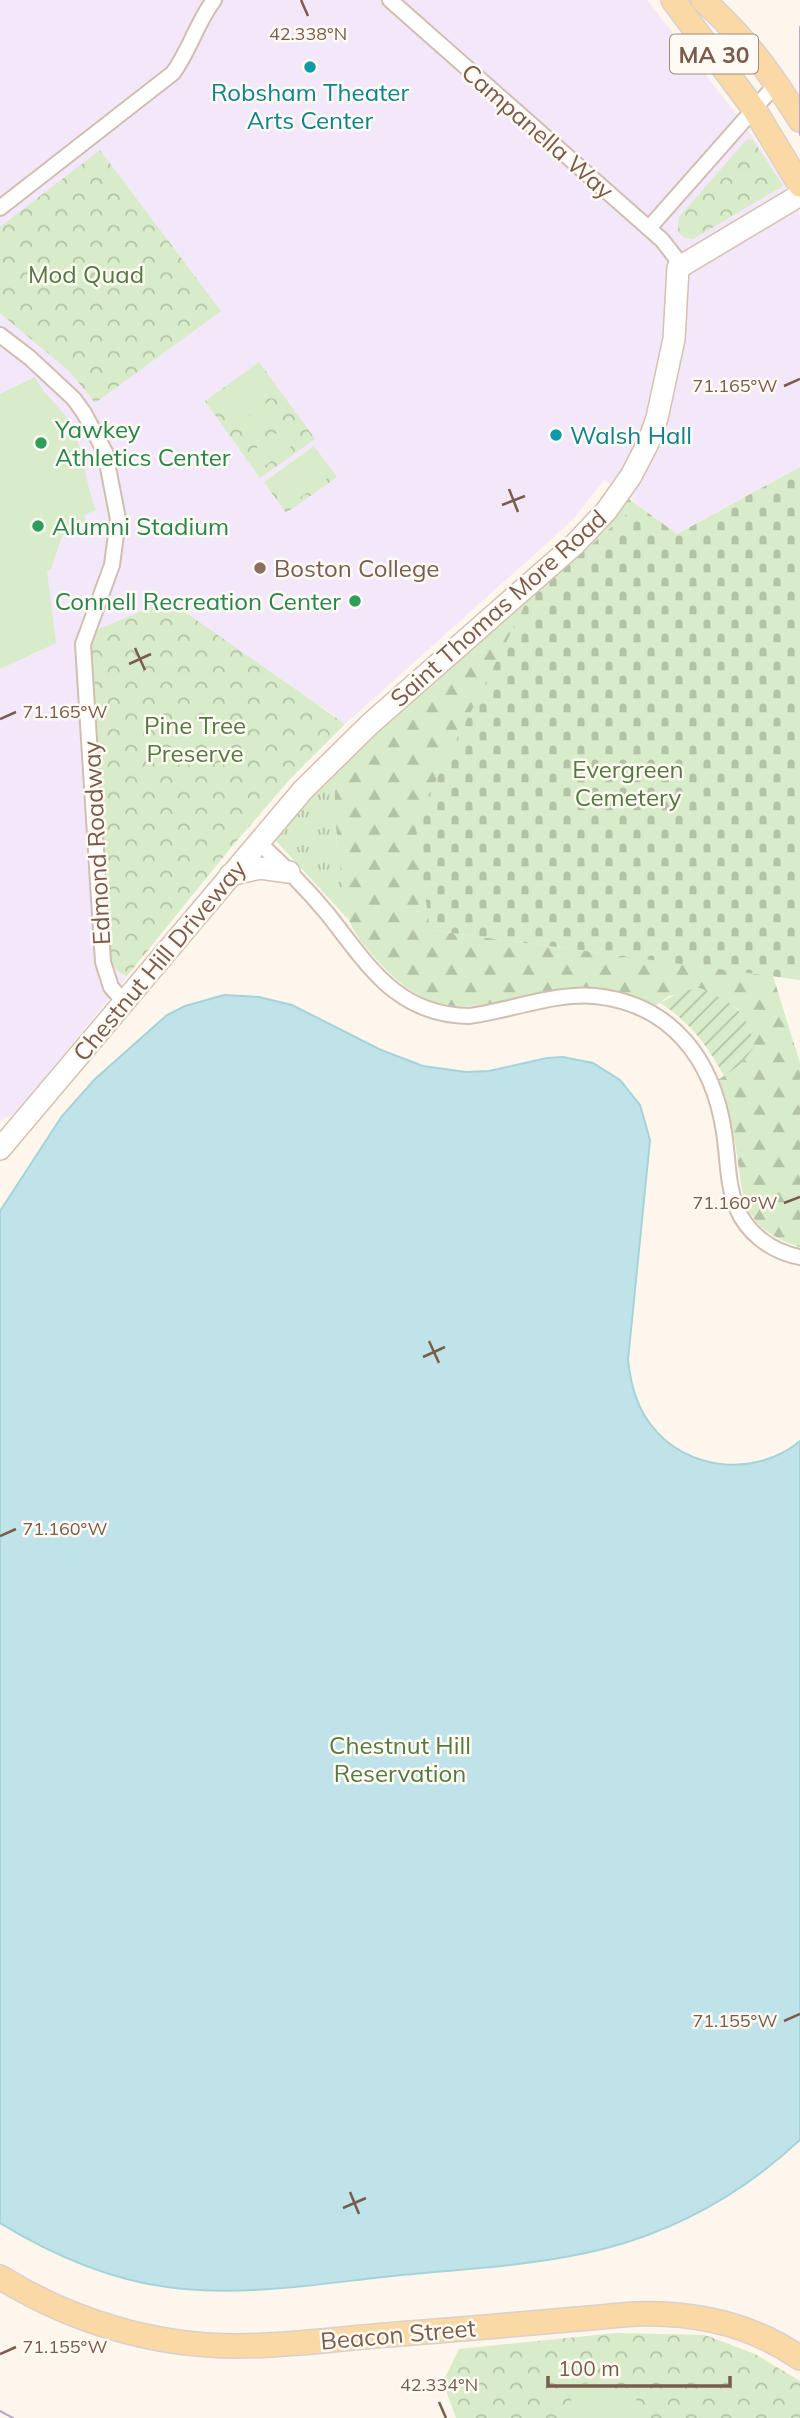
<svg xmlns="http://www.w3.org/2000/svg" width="800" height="2418" font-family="Mulish,sans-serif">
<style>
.education{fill:#f3e8fa}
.grass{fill:url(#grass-tufts)}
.forest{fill:url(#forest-firs)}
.cemetery{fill:url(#cemetery-stones)}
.park{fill:url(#park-crowns)}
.garden{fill:url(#garden-furrows)}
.pitch{fill:#d8ecc9}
.water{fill:#bfe3e8;stroke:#a5d3da;stroke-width:2}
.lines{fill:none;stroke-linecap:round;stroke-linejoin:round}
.minor-casing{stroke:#d1beb0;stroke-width:18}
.secondary-casing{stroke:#d6c0b0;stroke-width:24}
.primary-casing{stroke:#dad1cd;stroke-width:26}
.minor{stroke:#fff;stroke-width:14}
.secondary{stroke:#fff;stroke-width:21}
.primary{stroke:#fbd9a5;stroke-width:23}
.tram{stroke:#b9a8c9;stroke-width:2}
.ticks{fill:none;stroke:#7a5c4d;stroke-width:2.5}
.culture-dot{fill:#0f9aa8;stroke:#fffaf3;stroke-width:2.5}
.leisure-dot{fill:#2e9e5b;stroke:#fffaf3;stroke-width:2.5}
.education-dot{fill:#8d6e63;stroke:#fffaf3;stroke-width:2.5}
.labels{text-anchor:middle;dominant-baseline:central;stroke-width:5;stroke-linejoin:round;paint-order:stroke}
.shield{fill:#fffaf3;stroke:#a28b7f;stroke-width:2}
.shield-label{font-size:23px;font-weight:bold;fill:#7a5c4d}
.culture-label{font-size:24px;fill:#0d838f;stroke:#fffaf3}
.street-label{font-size:24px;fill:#7a5c4d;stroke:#fffaf3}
.park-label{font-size:24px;fill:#537a41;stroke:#fffaf3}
.leisure-label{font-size:24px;fill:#27864d;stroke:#fffaf3;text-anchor:start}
.education-label{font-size:24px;fill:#785e54;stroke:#fffaf3;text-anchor:start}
.ticks-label{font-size:18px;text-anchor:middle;fill:#7a5c4d;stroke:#fffaf3;stroke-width:5;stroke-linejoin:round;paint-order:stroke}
</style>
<defs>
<pattern id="grass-tufts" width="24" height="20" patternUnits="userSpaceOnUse" patternTransform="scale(1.75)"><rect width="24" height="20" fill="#d8ecc9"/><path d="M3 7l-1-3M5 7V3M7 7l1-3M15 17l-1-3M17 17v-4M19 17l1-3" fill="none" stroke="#b4c2a5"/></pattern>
<pattern id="forest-firs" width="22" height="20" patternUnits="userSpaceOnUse" patternTransform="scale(1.75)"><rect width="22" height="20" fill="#d8ecc9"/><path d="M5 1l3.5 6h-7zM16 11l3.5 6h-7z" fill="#b4c2a5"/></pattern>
<pattern id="cemetery-stones" width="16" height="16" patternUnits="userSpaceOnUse" patternTransform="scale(1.75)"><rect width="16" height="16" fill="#d8ecc9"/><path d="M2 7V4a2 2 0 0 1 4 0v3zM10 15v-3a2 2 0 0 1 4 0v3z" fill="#b4c2a5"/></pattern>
<pattern id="park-crowns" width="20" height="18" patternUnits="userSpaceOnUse" patternTransform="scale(1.75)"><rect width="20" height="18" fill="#d8ecc9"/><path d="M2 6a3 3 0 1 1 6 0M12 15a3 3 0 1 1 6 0" fill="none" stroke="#b4c2a5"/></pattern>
<pattern id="garden-furrows" width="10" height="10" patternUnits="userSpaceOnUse" patternTransform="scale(1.75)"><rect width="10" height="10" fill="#d8ecc9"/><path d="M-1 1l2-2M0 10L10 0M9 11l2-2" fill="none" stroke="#b4c2a5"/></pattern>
</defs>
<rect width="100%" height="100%" fill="#fdf6ec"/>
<path class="education" d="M0,0H647L748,129L781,178L800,215V467L676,534L637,505L632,498H629L604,480L575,517L555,536L345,724L321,706L90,650L110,959L114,968L119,973L127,976L18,1111L0,1121Z"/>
<path class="grass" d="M336,770V834L348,919L276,841V833Z"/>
<path class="forest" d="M629,498L637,505L527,601L430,930L773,976L800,1063V1247C738,1227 744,1197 735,1142C731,1120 726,1100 718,1080L741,1064L738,1009L700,988L669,996L655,1006C588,970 537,1000 469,1006C427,1010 396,983 371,953C363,944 352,930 348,918C344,907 344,893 342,881C337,844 333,808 336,770L599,531Z"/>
<path class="cemetery" d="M800,467V980L430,930L415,822L527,601L637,505L677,534Z"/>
<path class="park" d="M747,139L753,140L783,186L693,239L685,238L678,232L679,217Z
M100,150L221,311L95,403L70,372L0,313V227Z
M259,362L315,439L260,478L205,401Z
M314,446L337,477L286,513L264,482Z
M168,600L345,724L290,779L229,850L127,976C117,973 114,968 110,959L90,650L94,631Z
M616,2333L705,2335L755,2354L800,2381V2418H456L443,2382L459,2349Z"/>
<path class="garden" d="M700,988C733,1003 747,1010 754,1047L741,1064L724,1076C707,1045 690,1022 660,1003L682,991Z"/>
<path class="pitch" d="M254,375L266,391L231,417L219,400Z
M35,377C43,394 59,405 69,421C85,449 84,481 96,510L84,515L86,521L64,531L51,569L47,571L56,643L0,669V394Z
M272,399L283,416L248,441L237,425Z
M290,423L301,439L266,465L255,449Z
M313,454L329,477L291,504L275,481Z
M601,2381L604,2392L629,2388C635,2396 642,2407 638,2418H570L567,2405L572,2404L570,2392L577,2385Z"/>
<path class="water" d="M224,995L259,997L292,1005L381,1050L423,1066L466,1072L489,1071L547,1058L563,1057L593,1063L620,1080L640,1105L650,1140L628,1360C631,1384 636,1406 651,1425C686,1471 756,1478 800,1441V2140C744,2192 677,2230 603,2249C531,2267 456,2269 383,2277C311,2285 239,2297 167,2287C107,2279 51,2254 0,2223V1211L62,1116L95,1079L167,1015L185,1006Z"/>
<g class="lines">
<g class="minor-casing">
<path id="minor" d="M390,0L662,240L676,258L678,268
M0,208L173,73C190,50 197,22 214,0
M649,228L777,83
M0,335L30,358L74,399L84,413L105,452L118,519L112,565L83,644L103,962L111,987L124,1002
M258,842C282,864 305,887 326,912C367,963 395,1015 469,1016C508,1011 557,992 595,996C672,1004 713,1060 724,1132C728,1156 727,1183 736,1206C746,1233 772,1252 800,1257"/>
</g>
<g class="secondary-casing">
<path id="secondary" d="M230,875L260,868L289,872
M0,1149L303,790L370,724L575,544L607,510L631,476L648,443L657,418L674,339L678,268L800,195"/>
</g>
<g class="primary-casing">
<path id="primary" d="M673,0L754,109L800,185
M703,0C747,40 769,71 800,120
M0,2277C71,2321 153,2346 237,2346C287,2346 336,2339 386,2335C469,2329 552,2321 635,2314C693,2312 751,2324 800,2358"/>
</g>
<use href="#minor" class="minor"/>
<use href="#secondary" class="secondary"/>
<use href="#primary" class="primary"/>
<path class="tram" d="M800,27V135
M0,2411L13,2418"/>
</g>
<path class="ticks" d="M301,0L308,16M784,386L800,379M509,489L518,512M502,505L525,496M135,648L145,670M129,664L151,654M0,719L16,712M784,1203L800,1197M429,1341L439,1363M423,1357L445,1347M0,1536L16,1529M784,2021L800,2014M350,2192L359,2214M343,2208L366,2198M0,2354L16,2347M439,2402L446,2418"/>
<g class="culture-dot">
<circle cx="310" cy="67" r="7"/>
<circle cx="556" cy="435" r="7"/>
</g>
<g class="leisure-dot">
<circle cx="41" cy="443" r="7"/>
<circle cx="38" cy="526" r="7"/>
<circle cx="355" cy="601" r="7"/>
</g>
<circle class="education-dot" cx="260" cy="568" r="7"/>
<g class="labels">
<rect class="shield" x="670" y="34.5" width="88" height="39" rx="5"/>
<g class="shield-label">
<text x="714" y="54">MA 30</text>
</g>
<g class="culture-label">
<text x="310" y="92">Robsham Theater<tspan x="310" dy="28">Arts Center</tspan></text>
<text x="570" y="435" text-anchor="start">Walsh Hall</text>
</g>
<g class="street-label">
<text transform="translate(538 131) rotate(41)">Campanella Way</text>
<text transform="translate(498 608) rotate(-42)">Saint Thomas More Road</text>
<text transform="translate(96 843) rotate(-93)">Edmond Roadway</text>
<text transform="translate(159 960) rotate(-50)">Chestnut Hill Driveway</text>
<text transform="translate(398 2334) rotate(-5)">Beacon Street</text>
</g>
<g class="park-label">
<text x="86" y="274">Mod Quad</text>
<text x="195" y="725">Pine Tree<tspan x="195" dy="28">Preserve</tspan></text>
<text x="628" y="769">Evergreen<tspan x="628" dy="28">Cemetery</tspan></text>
<text x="400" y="1745">Chestnut Hill<tspan x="400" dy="28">Reservation</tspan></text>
</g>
<g class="leisure-label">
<text x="55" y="429">Yawkey<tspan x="55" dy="28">Athletics Center</tspan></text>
<text x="52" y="526">Alumni Stadium</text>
<text x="341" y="601" text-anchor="end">Connell Recreation Center</text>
</g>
<g class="education-label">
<text x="274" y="568">Boston College</text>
</g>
</g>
<g class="ticks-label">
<text x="308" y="40">42.338°N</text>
<text x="735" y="392">71.165°W</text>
<text x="65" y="718">71.165°W</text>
<text x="735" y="1209">71.160°W</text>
<text x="65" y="1535">71.160°W</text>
<text x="735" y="2027">71.155°W</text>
<text x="65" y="2353">71.155°W</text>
<text x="439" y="2391">42.334°N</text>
</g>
<path d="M548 2376v10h182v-10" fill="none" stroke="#7a5c4d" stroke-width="3.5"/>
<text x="558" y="2376" font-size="21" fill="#7a5c4d" stroke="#fffaf3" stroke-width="5" paint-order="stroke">100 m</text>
</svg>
